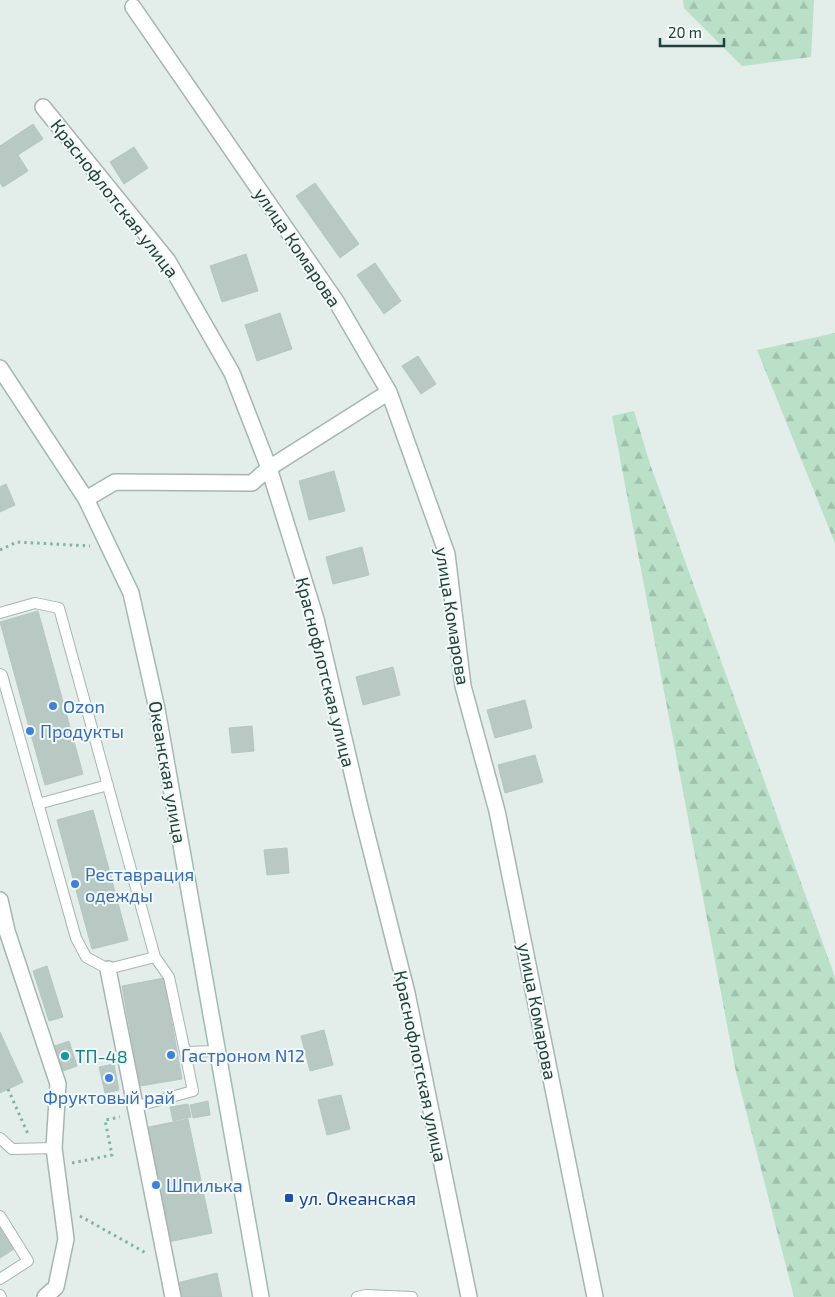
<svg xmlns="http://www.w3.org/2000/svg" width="835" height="1297" font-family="'Exo 2',sans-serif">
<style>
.forest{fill:url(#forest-firs)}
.building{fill:#b8c8c3;stroke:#b4c7c2}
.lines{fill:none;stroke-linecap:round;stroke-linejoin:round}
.lane-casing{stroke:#a5b6b2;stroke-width:12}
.street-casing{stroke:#a5b6b2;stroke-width:18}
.secondary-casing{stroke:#a0bab3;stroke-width:18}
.path{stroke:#81b3a8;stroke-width:3;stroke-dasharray:2.5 4;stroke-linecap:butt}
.lane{stroke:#fff;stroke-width:10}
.street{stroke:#fff;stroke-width:15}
.secondary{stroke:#fff;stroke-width:15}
.shop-dot{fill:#3f7fe0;stroke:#f3faf7;stroke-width:2}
.culture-dot{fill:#0f9aa8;stroke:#f3faf7;stroke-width:2}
.transit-dot{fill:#1a4fb4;stroke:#f3faf7;stroke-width:2}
.labels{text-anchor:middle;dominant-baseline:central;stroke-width:4;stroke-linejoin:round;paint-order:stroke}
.street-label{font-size:18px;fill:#21403b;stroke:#f3faf7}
.shop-label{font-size:18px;fill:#366cbe;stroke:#f3faf7;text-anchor:start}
.culture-label{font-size:18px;fill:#0d838f;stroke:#f3faf7;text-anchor:start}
.transit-label{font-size:18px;fill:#164399;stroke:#f3faf7;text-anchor:start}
</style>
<defs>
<pattern id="forest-firs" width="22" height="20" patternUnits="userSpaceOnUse" patternTransform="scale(1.25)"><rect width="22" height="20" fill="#bae0c8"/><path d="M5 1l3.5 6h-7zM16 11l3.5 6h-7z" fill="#a0c1ad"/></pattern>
</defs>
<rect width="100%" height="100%" fill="#e3edea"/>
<path class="forest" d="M683,0H814L811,57L742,66L684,8Z
M835,333V543L757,350Z
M634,411L650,464L835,977V1297H794L736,1072L612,416Z"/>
<path class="building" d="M33,124L43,139L18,155L28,171L3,187L0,183V146Z
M134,147L148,168L124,184L110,162Z
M315,183L359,244L340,258L296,196Z
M246,254L258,291L222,302L210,266Z
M375,263L401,301L384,314L357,275Z
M280,313L292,349L257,361L245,325Z
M418,356L436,384L421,394L402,366Z
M334,471L345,511L309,520L299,481Z
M6,484L15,505L0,512V487Z
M362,547L369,575L333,584L326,557Z
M38,611L83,774L45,785L0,622Z
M393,667L400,695L363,705L356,677Z
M525,700L532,728L495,738L487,710Z
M252,726L254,751L232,753L229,728Z
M535,755L543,782L505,793L498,765Z
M93,810L128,940L92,949L57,820Z
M287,848L289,873L267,875L264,850Z
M47,966L63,1017L49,1021L33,971Z
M164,978L182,1079L140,1086L122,986Z
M324,1030L333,1065L310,1071L301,1036Z
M0,1032L23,1082L0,1093Z
M69,1041L77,1066L60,1072L52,1047Z
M114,1064L119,1090L105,1093L99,1067Z
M341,1095L350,1129L327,1135L318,1100Z
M208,1101L210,1115L193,1118L190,1105Z
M188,1104L191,1117L173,1121L170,1107Z
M188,1119L212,1233L168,1242L144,1128Z
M0,1226L14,1249L0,1258Z
M217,1273L222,1297H180L177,1283Z"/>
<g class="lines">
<g class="lane-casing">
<path id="lane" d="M0,613L35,603L59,608L155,957L169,977L185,1052L217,1051
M0,674L2,675L76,938L86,957L108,969L155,957
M38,804L108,785
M134,1107L193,1091L185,1052
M0,1138L12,1149L54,1148
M0,1216L28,1261L0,1279
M0,1295L1,1297
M357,1297L366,1295L412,1297"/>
</g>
<g class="street-casing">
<path id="street" d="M133,7L336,301L389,392L447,554L463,686L497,811L595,1297
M43,107L168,261L232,373L269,468L316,619L361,811L407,993L469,1297
M86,499L115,482L252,483L269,468L389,392
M0,900L7,931L58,1084L54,1148L66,1239L56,1287L45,1297
M108,969L173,1297"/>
</g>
<g class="secondary-casing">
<path id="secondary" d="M0,368L86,499L131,593L157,709L261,1297"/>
</g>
<path class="path" d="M0,550L17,542L90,546
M8,1089L28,1134
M72,1163L112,1155L105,1120L120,1117
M80,1216L146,1253"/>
<use href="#lane" class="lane"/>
<use href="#street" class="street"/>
<use href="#secondary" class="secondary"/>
</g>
<g class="shop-dot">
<circle cx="53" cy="706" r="5"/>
<circle cx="30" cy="731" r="5"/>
<circle cx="75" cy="884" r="5"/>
<circle cx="171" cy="1055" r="5"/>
<circle cx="109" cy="1078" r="5"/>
<circle cx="156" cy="1185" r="5"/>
</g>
<circle class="culture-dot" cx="65" cy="1056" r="5"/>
<rect class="transit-dot" x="284" y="1193" width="10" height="10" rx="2.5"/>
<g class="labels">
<g class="street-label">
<text transform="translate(115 198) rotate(52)">Краснофлотская улица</text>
<text transform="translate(298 247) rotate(56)">улица Комарова</text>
<text transform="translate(453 616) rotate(81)">улица Комарова</text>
<text transform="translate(326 672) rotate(76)">Краснофлотская улица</text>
<text transform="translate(168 772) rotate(80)">Океанская улица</text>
<text transform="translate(538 1011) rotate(79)">улица Комарова</text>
<text transform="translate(421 1066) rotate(78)">Краснофлотская улица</text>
</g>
<g class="shop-label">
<text x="63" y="706">Ozon</text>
<text x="40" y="731">Продукты</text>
<text x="85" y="874">Реставрация<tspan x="85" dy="21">одежды</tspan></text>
<text x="181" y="1055">Гастроном N12</text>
<text x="109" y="1097" text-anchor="middle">Фруктовый рай</text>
<text x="166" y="1185">Шпилька</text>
</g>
<g class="culture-label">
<text x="75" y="1056">ТП-48</text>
</g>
<g class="transit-label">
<text x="299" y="1198">ул. Океанская</text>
</g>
</g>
<path d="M660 38v8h64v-8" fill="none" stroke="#21403b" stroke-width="2.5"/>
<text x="668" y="38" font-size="15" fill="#21403b" stroke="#f3faf7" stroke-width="4" paint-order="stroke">20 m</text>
</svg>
